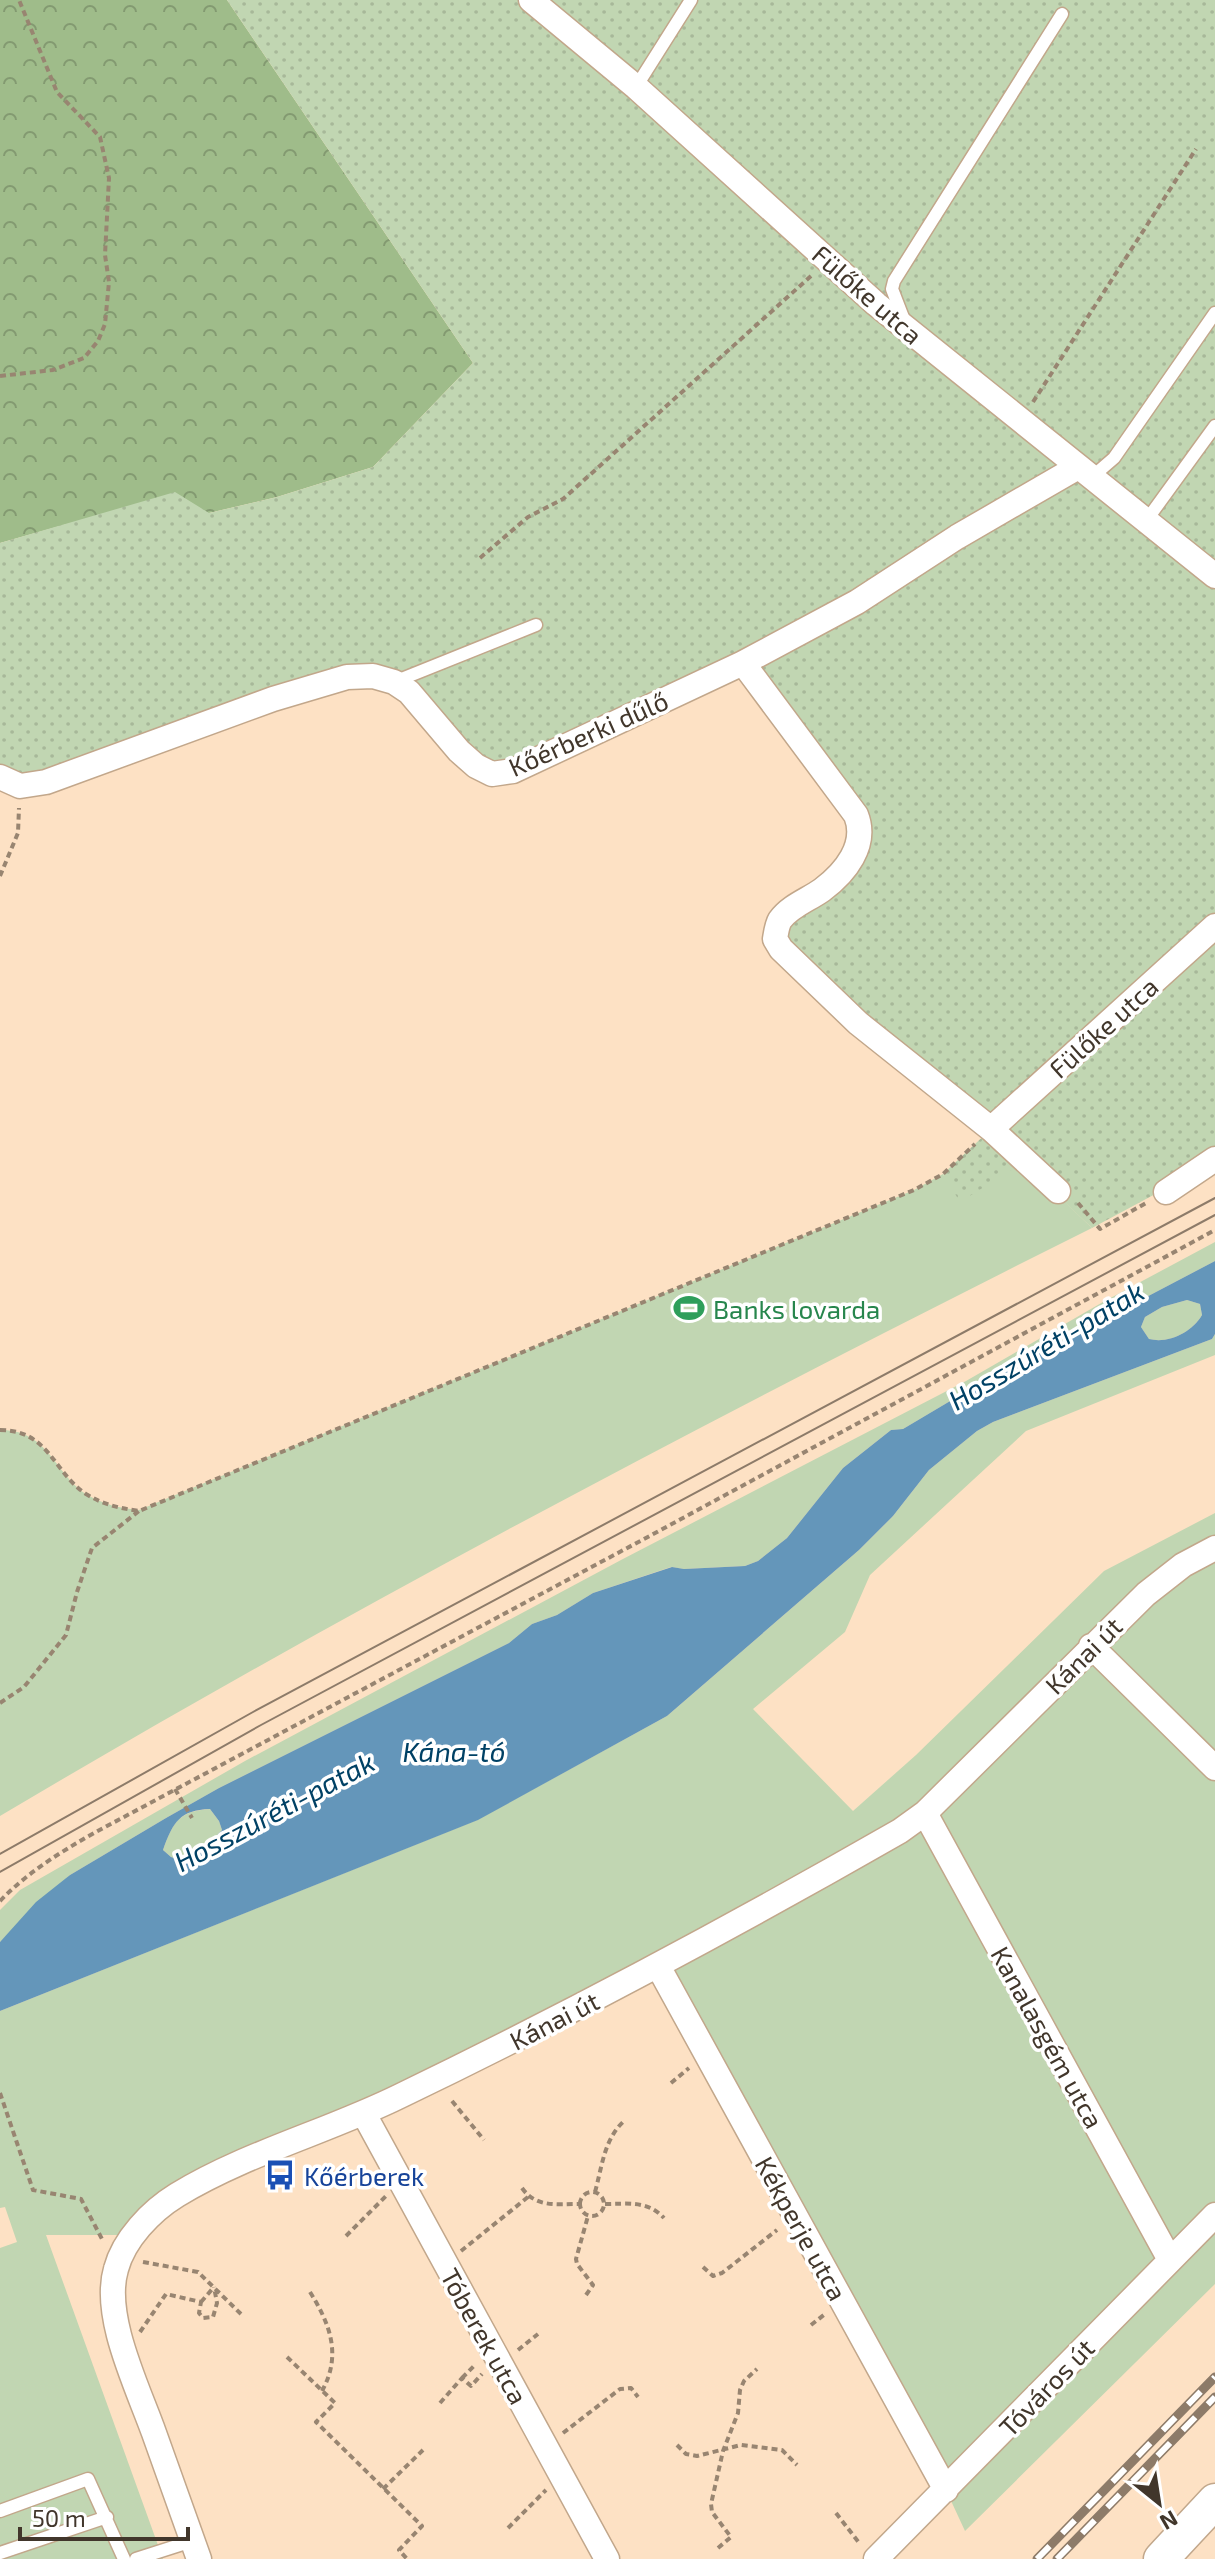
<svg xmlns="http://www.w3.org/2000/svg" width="1215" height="2559" font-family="'Exo 2',sans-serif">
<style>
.green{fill:#c1d6b2}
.forest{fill:url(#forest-crowns)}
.garden{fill:url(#garden-dots)}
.water{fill:#6496ba;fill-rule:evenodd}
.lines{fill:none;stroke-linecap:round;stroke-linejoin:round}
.lane-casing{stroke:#c2a78b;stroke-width:15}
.street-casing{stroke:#c2a78b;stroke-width:27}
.secondary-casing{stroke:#c2a78b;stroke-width:37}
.path{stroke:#988571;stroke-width:4;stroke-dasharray:6 4;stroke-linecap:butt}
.lane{stroke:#fff;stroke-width:12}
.street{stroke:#fff;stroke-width:24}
.secondary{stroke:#fff;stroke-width:34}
.tram{stroke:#8d7b69;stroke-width:2}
.rail-casing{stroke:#8d7b69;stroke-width:9}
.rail{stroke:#fff;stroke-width:6;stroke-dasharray:18;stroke-linecap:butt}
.labels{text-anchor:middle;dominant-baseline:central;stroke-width:7;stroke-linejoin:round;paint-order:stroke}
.street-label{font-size:26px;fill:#41362b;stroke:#fff}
.leisure-label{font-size:26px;fill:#27864d;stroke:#fff;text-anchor:start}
.transit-label{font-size:26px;fill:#164399;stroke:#fff;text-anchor:start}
.water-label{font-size:28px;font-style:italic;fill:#004165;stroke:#fff}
</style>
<defs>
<pattern id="forest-crowns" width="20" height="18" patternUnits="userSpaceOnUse" patternTransform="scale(2)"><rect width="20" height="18" fill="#9fbc8a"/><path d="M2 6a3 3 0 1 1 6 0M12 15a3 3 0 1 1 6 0" fill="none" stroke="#839a71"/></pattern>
<pattern id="garden-dots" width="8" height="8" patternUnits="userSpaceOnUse" patternTransform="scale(2)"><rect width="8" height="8" fill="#c1d6b2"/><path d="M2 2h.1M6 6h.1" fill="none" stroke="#a7b899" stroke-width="1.8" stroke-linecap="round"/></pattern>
</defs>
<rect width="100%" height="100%" fill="#fde1c4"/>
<path class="green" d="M1023,1162L1092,1228C722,1413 355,1605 0,1816V1430C49,1430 53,1472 86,1494C104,1505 120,1508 139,1510L914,1190L943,1174L944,1176Z
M1215,1242V1261L962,1394L903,1429L891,1430L843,1468L787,1538L758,1561L745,1566L684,1569L671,1567L593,1593L557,1615L532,1624L509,1643L219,1788L166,1818L70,1875L0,1942V1910L20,1890L245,1761L621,1560L966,1381L1103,1302Z
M1187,1300L1200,1304L1202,1315C1192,1332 1169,1344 1149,1339L1141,1327L1145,1317L1162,1307Z
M1215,1334V1355L1026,1431L870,1575L845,1632L753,1709L853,1811L916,1755L1104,1571L1215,1513V2284L965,2531L946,2490L658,1966L204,2180L133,2235H46L163,2559H0V2248L17,2242L5,2207L0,2208V2011L477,1820L667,1716L859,1550L893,1516L929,1470L977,1431L993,1422L1212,1339Z
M210,1809L219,1821L222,1830L207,1846L180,1860L171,1857L163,1850C173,1822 179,1811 210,1809Z"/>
<path class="forest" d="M0,0H227L473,363L373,467L277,497L209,513L67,524L0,543Z"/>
<path class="garden" d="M227,0H1215V1162L1092,1228L1023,1163L960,1202L943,1174L991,1129L775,939L822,889L862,829L743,663L492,774L373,676L47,782L0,777V543L175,492L209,513L277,497L373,467L473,363Z"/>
<path class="water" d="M1215,1261V1334L1212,1339L993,1422L977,1431L929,1470L893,1516L859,1550L667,1716L478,1820L0,2011V1942L36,1902L70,1875L166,1818L219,1788L509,1643L532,1624L557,1615L593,1593L672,1567L684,1569L745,1566L758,1561L787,1538L843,1468L891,1430L903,1429L962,1394ZM1187,1300L1200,1304L1202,1315C1192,1332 1169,1344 1149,1339L1141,1327L1145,1317L1162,1307ZM210,1809L219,1821L222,1830L207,1846L180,1860L171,1857L163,1850C173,1822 180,1810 210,1809Z"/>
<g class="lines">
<g class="lane-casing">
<path id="lane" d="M636,87L691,0
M904,320L892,289L894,281L1062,14
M1092,477L1114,458L1215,313
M1146,521L1215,426
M394,682L536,625
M0,2511L88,2479L124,2559
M0,2553L107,2517
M136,2559L192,2541"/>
</g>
<g class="street-casing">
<path id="street" d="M531,0L636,87L876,304L1215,576
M743,663L856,815C868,845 845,873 822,890C808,900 790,906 780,920C777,925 776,933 775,939L781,949L858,1023L991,1129L1058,1191
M0,777L20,786L46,782L273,699L347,677L373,676L394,682L409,692L459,751L476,766L492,774L513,771L743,663L857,602L957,537L1078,467
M991,1129L1215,926
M1166,1192L1215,1159
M1091,1646L1215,1768
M925,1813L1170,2260
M658,1966L946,2490
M364,2114L607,2559
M199,2559C184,2517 169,2475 154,2433C138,2388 102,2316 116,2269C124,2239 151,2211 177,2195C246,2153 327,2132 400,2096C570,2014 736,1925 900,1831L925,1813L1146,1594L1183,1565L1215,1548
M876,2559L1215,2215"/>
</g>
<g class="secondary-casing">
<path id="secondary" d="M1161,2559L1215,2501"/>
</g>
<path class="path" d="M0,376L53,370L84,358L98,341L105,324L109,282L105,255L109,178L100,137L57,92L19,0
M1033,402L1196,149
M480,558L528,517L563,499L811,276
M0,876L18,833L19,808
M1078,1203L1100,1229L1146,1203
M0,1430C49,1430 53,1472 86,1494C104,1505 119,1508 139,1511L914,1190L943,1174L975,1144
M0,1703L24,1687L66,1635L77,1592L92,1548L139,1511
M175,1789L192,1818
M0,1901C28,1872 59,1853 94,1833L644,1539L1215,1230
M671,2083L689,2068
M0,2093L33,2190L81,2199L102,2239
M452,2101L484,2140
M522,2188C536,2208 557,2204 579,2204
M580 2204a12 12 0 1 1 24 0a12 12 0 1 1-24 0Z
M595,2192C602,2167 604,2140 623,2122
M605,2204C628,2204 647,2200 664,2218
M346,2236L386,2196
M461,2251L528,2197
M143,2262L198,2272L242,2315
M703,2267L713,2276L722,2273L777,2230
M310,2292C330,2324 342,2355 322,2391
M586,2295L593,2285L577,2264L576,2259L588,2216
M201,2302L214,2287
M811,2325L825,2314
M140,2332L166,2294L201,2302L199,2313L203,2318L213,2317L217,2303L214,2287
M518,2350L538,2334
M287,2357L335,2403L316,2422L422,2526L399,2550L407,2559
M462,2378L474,2366
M440,2403L462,2378L471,2386L482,2374
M563,2433L620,2389L631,2388L638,2397
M677,2445L686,2454L697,2456L741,2445L782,2450L797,2465
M383,2489L423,2450
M836,2513L860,2544
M508,2528L546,2490
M718,2548L731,2537L712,2512L711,2504L723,2451L738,2413L740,2390L744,2381L757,2369"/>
<use href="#lane" class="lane"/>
<use href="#street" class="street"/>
<use href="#secondary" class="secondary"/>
<path class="tram" d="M0,1854L253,1712L1215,1198
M0,1872L261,1725L1215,1215"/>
<g class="rail-casing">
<path id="rail" d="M1037,2559L1215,2377
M1057,2559L1215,2397"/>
</g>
<use href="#rail" class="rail"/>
</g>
<defs>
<g id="stadium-bare" transform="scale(2.4)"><path d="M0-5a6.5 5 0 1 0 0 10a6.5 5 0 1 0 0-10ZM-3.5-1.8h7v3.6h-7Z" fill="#2e9e5b" stroke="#fff" stroke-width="2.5" paint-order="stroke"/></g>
<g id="bus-bare" transform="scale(2.4)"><path d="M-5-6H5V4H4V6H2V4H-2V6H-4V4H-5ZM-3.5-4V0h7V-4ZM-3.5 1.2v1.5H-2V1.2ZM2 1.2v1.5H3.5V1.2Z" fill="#1a4fb4" stroke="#fff" stroke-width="2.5" paint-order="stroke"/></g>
</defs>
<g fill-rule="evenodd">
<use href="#stadium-bare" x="689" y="1308"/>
<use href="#bus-bare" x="280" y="2175"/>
</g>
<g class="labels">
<g class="street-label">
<text transform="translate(868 294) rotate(41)">Fülőke utca</text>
<text transform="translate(588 733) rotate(-24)">Kőérberki dűlő</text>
<text transform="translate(1103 1027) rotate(-42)">Fülőke utca</text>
<text transform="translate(1083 1655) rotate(-45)">Kánai út</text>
<text transform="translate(554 2020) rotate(-27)">Kánai út</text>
<text transform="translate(1048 2037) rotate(61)">Kanalasgém utca</text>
<text transform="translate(802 2228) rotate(61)">Kékperje utca</text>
<text transform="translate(485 2336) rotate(61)">Tóberek utca</text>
<text transform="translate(1046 2387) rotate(-46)">Tóváros út</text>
</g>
<g class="leisure-label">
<text x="713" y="1308">Banks lovarda</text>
</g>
<g class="transit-label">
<text x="304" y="2175">Kőérberek</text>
</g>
<g class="water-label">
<text transform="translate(1046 1345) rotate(-31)">Hosszúréti-patak</text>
<text x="454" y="1751">Kána-tó</text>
<text transform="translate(274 1811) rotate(-28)">Hosszúréti-patak</text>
</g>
</g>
<g transform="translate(1159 2503) rotate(150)" stroke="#ffffff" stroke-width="6" paint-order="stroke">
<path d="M0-6L14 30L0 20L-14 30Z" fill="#41362b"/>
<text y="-12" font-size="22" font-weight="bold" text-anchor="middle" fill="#41362b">N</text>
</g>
<path d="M20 2527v12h168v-12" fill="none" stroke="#41362b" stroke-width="4"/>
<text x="32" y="2527" font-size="24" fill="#41362b" stroke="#ffffff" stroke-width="6" paint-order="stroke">50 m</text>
</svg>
